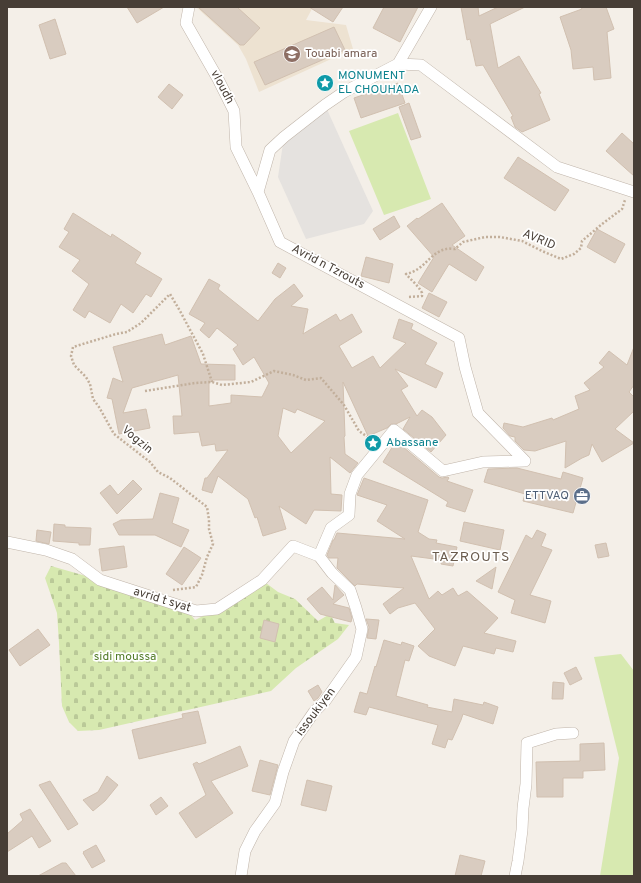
<svg xmlns="http://www.w3.org/2000/svg" width="641" height="883" font-family="Overpass,sans-serif">
<style>
.education{fill:#ede2d1}
.green{fill:#d7e9b0}
.cemetery{fill:url(#cemetery-stones)}
.parking{fill:#e5e2df}
.building{fill:#d9ccc0;stroke:#d1c0b0;fill-rule:evenodd}
.lines{fill:none;stroke-linecap:round;stroke-linejoin:round}
.minor-casing{stroke:#c0b5aa;stroke-width:12}
.path{stroke:#c2af9b;stroke-width:2.5;stroke-dasharray:2 2;stroke-linecap:butt}
.minor{stroke:#fff;stroke-width:11}
.labels{text-anchor:middle;dominant-baseline:central;stroke-width:3.5;stroke-linejoin:round;paint-order:stroke}
.education-label{font-size:12px;fill:#785e54;stroke:#fff;text-anchor:start}
.culture-label{font-size:12px;fill:#0d838f;stroke:#fff;text-anchor:start}
.street-label{font-size:12px;fill:#473e36;stroke:#fff}
.service-label{font-size:12px;fill:#4e5e75;stroke:#fff;text-anchor:end}
.park-label{font-size:12px;fill:#527b28;stroke:#fff}
.quarter-label{font-size:14px;letter-spacing:1px;fill:#6a5b4d;stroke:#fff}
</style>
<defs>
<pattern id="cemetery-stones" width="16" height="16" patternUnits="userSpaceOnUse"><rect width="16" height="16" fill="#d7e9b0"/><path d="M2 7V4a2 2 0 0 1 4 0v3zM10 15v-3a2 2 0 0 1 4 0v3z" fill="#bac998"/></pattern>
</defs>
<rect width="100%" height="100%" fill="#f4efe8"/>
<path class="education" d="M196,7H313L306,20L346,25L353,49L259,92L246,59L238,45Z"/>
<path class="green" d="M398,113L431,199L384,215L349,131Z
M621,654L634,671V876H600L619,758L594,657Z"/>
<path class="cemetery" d="M51,566L100,580L185,608L195,620L217,609L262,580L278,592L295,599L318,621L330,614L335,623L349,625L338,639L296,668L271,691L99,730L78,731L69,722L62,706L59,643L57,613L45,578Z"/>
<path class="parking" d="M325,105L373,211L364,224L306,239L278,177L284,137Z"/>
<path class="building" d="M127,7H164L137,23Z
M198,7H237L260,28L244,45H240Z
M309,7H343L333,22Z
M384,7H418L400,42L373,28Z
M461,7H478L479,16L498,7H525L490,24L498,68L519,56L541,93L539,94L550,120L522,132L515,127L511,117L513,116L483,65L476,66L470,39L467,40Z
M581,7H606L614,29L607,32L611,78L594,80L593,67L573,69L571,50L560,17L582,9Z
M55,19L66,54L50,59L39,25Z
M334,27L345,50L265,85L254,62Z
M398,83L405,103L361,118L354,98Z
M169,84L183,95L172,109L158,97Z
M409,103L421,137L411,140L399,107Z
M622,133L634,144V176L606,151Z
M518,157L569,190L555,211L504,178Z
M442,203L465,236L452,245L484,267L476,281L449,264L432,292L418,283L434,257L407,226L417,218L418,219Z
M73,213L111,237L112,234L141,253L135,263L162,279L151,297L146,294L133,313L121,304L110,323L89,311L85,318L73,310L89,284L72,271L80,260L59,247L69,232L64,229Z
M394,216L400,227L380,240L373,229Z
M597,229L625,244L615,263L587,247Z
M366,257L393,264L389,283L361,276Z
M278,263L286,268L280,278L272,273Z
M209,279L220,285L218,289L258,321L275,299L294,284L303,296L291,306L308,309L303,334L336,314L340,321L352,314L362,332L339,346L352,368L373,356L380,368L406,343L393,338L399,319L413,324L411,329L437,343L425,364L443,373L436,388L395,369L408,386L401,390L417,416L422,410L432,417L446,435L431,452L403,429L410,417L396,424H391L387,428L368,436L343,382L345,436L344,437L345,454L358,463L350,473L330,457L331,494L342,495L341,511L314,510L306,524L279,506L286,529L263,536L257,517L255,518L248,499L218,476L212,493L202,490L205,478H207L228,450L216,451L215,444L202,446L199,432L174,434L173,416H182L178,375L132,388L123,413L146,409L150,428L119,434L112,399L107,398L113,378L123,382L113,347L162,334L165,345L191,336L201,364L235,365V380H209V406L231,403V395L262,397L269,383L254,357L243,365L233,349L238,345L217,328L209,338L200,330L205,323L189,314ZM283,408L295,413L297,409L325,421L291,453L278,436Z
M429,293L447,302L439,317L422,308Z
M634,347V385L629,392L634,397V411L615,429L634,443L602,462L592,444L589,455L582,458L565,468L566,441L535,451L524,450L515,441V437L510,436L503,428L504,423L523,427L552,418L553,420L579,409L575,396L590,390L584,383L604,367L599,363L609,351L627,365Z
M396,441L439,477L442,478L448,477L449,478L447,481L473,490L465,512L446,506L448,502L383,462Z
M517,468L561,479L563,472L583,478L573,513L523,501L525,494L484,482L488,469Z
M364,478L428,500L418,532L429,539L437,540L436,543L457,547L453,566L441,564L442,560L411,556L429,599L438,591L442,595L453,588L458,596L467,591L498,618L484,633L516,641L513,652L496,648L494,654L463,646L455,666L429,656L418,646L435,629L415,603L398,608L390,614L383,604L404,588L357,584L355,586L337,568L338,558H329L327,555L333,540H334L337,533L405,539L377,521L387,505L357,495Z
M133,480L142,489L117,514L100,493L110,485L118,495Z
M160,493L179,498L172,523L189,530L181,547L155,535H119L113,524L121,520L153,519Z
M464,522L504,530L500,550L460,541Z
M54,524L65,525V527L91,528L90,545H79V543L53,541Z
M37,530L51,532L49,544L36,541Z
M537,530L546,534L541,546L552,550L530,595L551,601L545,623L511,613L515,600L498,592L526,535L532,539Z
M606,543L609,556L598,558L595,545Z
M124,546L127,567L102,571L99,549Z
M184,547L201,558L182,585L166,574Z
M496,567L492,589L476,581Z
M335,585L344,595L333,604L349,608L352,618L351,622L320,614L307,599L322,587L333,600Z
M366,619L379,620L376,639L367,638L369,627Z
M264,620L279,624L275,642L260,638Z
M38,629L50,645L20,666L9,650Z
M384,640L401,645L402,642L414,646L409,661L405,660L396,696L428,705L427,707L452,712L454,699L483,705L484,702L498,707L493,724L463,714L461,720L452,740L448,739L445,748L432,744L438,725L369,707L366,715L354,712L360,692L367,694L375,666L376,667Z
M576,667L582,679L570,685L564,673Z
M553,682L564,683L563,699H552Z
M318,685L322,692L318,698L314,701L308,691Z
M198,711L206,743L139,759L132,730L183,718L182,714Z
M604,743L605,770L583,771V778H563V797H537L536,762L580,761V744Z
M240,746L248,766L211,781L233,813L196,838L179,813L206,795L193,764L197,762L199,764Z
M260,760L278,765L270,795L252,791Z
M107,776L118,785L105,801L93,811L83,800L98,792Z
M307,780L332,786L326,811L301,805Z
M50,781L78,824L68,830L39,785Z
M161,797L168,806L156,815L150,805Z
M30,809L51,841L39,848L32,836L7,852V834L23,820L20,814Z
M96,845L105,861L92,868L83,853H84L83,852Z
M460,855L485,861L481,876H455Z
M62,863H66L76,876H38Z"/>
<g class="lines">
<g class="minor-casing">
<path id="minor" d="M189,7L186,23L218,79L234,111L236,147L258,192
M398,64L431,7
M525,461L478,413L465,367L459,338L280,242L258,192L270,150L284,137L325,105L344,92L398,64L421,65L557,167L634,192
M7,542L46,550L72,559L100,580L196,611L217,609L262,580L293,546L319,556L331,528L349,515L350,494L357,475L394,430L443,471L483,462L525,461
M241,876L245,851L255,831L275,803L283,772L294,741L314,712L325,701L356,657L362,629L356,608L350,590L332,573L319,556
M515,876L518,861L522,830L523,808L526,784L527,743L556,734L573,733"/>
</g>
<path class="path" d="M409,297L422,296V293C418,285 411,280 406,274C425,270 429,253 446,249C449,248 453,249 455,249L463,242L485,237H500L522,241L542,251L561,259L574,254L581,248L582,241L602,224L622,209L625,200
M145,391L195,383L212,382L222,385L251,382L274,371L293,375L306,380L321,378L344,405L359,431L372,440
M173,590L196,587L202,575L207,557L213,544L209,529V520L207,507L170,478L158,472L150,462L114,434L99,407L93,399L90,384L86,377L74,365L71,356L73,347L116,334L127,332L141,323L170,294L180,311L203,354L212,382"/>
<use href="#minor" class="minor"/>
</g>
<defs>
<g id="school-disc" transform="scale(0.9)"><circle r="9.5" fill="#8d6e63" stroke="#fff"/><path d="M0-5L7-2L0 1L-7-2ZM-4 1L0 2.5L4 1V4Q0 6-4 4Z" fill="#fff"/></g>
<g id="sight-disc" transform="scale(0.9)"><circle r="9.5" fill="#0f9aa8" stroke="#fff"/><path d="M0-6L1.8-2.2L6-1.7L2.9 1.2L3.7 5.4L0 3.3L-3.7 5.4L-2.9 1.2L-6-1.7L-1.8-2.2Z" fill="#fff"/></g>
<g id="office-disc" transform="scale(0.9)"><circle r="9.5" fill="#5c6f8a" stroke="#fff"/><path d="M-6-3h4V-5.5h4V-3h4V5H-6ZM-1-4.5V-3h2v-1.5ZM-6 0V1H6V0Z" fill="#fff"/></g>
</defs>
<g fill-rule="evenodd">
<use href="#school-disc" x="292" y="54"/>
<use href="#sight-disc" x="325" y="83"/>
<use href="#sight-disc" x="373" y="443"/>
<use href="#office-disc" x="582" y="496"/>
</g>
<g class="labels">
<g class="education-label">
<text x="305" y="54">Touabi amara</text>
</g>
<g class="culture-label">
<text x="338" y="76">MONUMENT<tspan x="338" dy="14">EL CHOUHADA</tspan></text>
<text x="386" y="443">Abassane</text>
</g>
<g class="street-label">
<text transform="translate(222 87) rotate(62)">vloudh</text>
<text transform="translate(539 240) rotate(23)">AVRID</text>
<text transform="translate(328 267) rotate(28)">Avrid n Tzrouts</text>
<text transform="translate(137 440) rotate(40)">Vogzin</text>
<text transform="translate(162 600) rotate(17)">avrid t syat</text>
<text transform="translate(316 712) rotate(-53)">issoukiyen</text>
</g>
<g class="service-label">
<text x="569" y="496">ETTVAQ</text>
</g>
<g class="park-label">
<text x="125" y="657">sidi moussa</text>
</g>
<g class="quarter-label">
<text x="471" y="557">TAZROUTS</text>
</g>
</g>
<rect width="641" height="883" fill="none" stroke="#473e36" stroke-width="16"/>
</svg>
